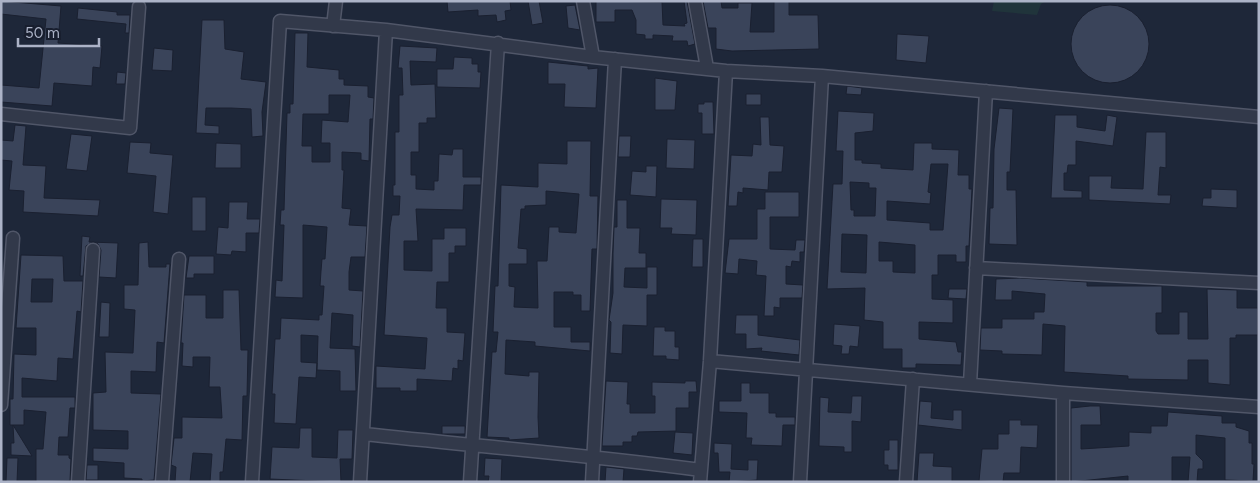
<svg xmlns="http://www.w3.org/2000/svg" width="1260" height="483" font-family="Figtree,sans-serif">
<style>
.green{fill:#20343b}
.building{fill:#3a445a;stroke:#1a2030;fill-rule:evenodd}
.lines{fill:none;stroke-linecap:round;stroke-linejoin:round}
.minor-casing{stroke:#505668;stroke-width:15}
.minor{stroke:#32394a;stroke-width:12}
</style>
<rect width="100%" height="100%" fill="#1e2739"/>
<path class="green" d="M994,1H1046L1041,4L1037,15L992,11Z"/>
<path class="building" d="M1,1L61,6L58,43L102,46L100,68L93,67L92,86L54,83L52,106L1,102V85L39,88L46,19L1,14Z
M447,1H510L511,10L505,11L506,20L497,22L496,15L478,16V10L448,12Z
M528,1H539L543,23L532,25Z
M596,1L662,2L663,25L685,26L684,24L687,23L684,1H687L695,44L688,46L687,41H672L673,36L653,35V39H645V35L636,34V20L632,10H615V22H596Z
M703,1H721L722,8H738V3H752L750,32H774V1H789V15H818L819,49L732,51L716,49V28H708Z
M575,5L580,30L568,28L566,6Z
M1071 44a39 39 0 1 1 78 0a39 39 0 1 1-78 0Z
M78,8L117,12V15H130L129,33H125L126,24L77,19Z
M202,20H224L225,49L244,52L241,79L266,82L262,112L263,136L252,137L251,109L231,108H206L205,125L219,126V134L196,133Z
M295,33H308L307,67L339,70V79H344V85L368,86V97L374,98L373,119H370L369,161L361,160V153L342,152V170H344L342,208L351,209L349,225L367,226L365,257H351L349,272V290L363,291L360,347L352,346L353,315L332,313L330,348L355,349L356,391H340V371L317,370L318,336L301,335V362L317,363L316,378L299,377L296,424L274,423L275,394H272L275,339H280L281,318L319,320V315H322L324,286H320L321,271L322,259H325L327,227L303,225V298L275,297L276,280L282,281L284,225H280L281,210H284L287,113H290V104H293ZM329,95H350L348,122L322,120L321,143H330V162H312V146H302L303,114H329Z
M897,34L929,36L926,63L896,60Z
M400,46L437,48L436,62L410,61L411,85L435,84L436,118H427V123H419V152H411V175H416V189L434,190V181H438L439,154L452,155L453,149H463V177H481V185H464L463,210L416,209L418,241H404V270L432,271V239H444V228H466V246H455V253H449V282H437L436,308H447V332L465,333L463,361L458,360V369L453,368L452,381L417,379V391H400V388H376V366L425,369L427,338L384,335L390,227L392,215H399L400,196H393V185H395V132H399V95H403L402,68H398Z
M154,48L173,50L172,71L152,70Z
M454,57L472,58V64H478V72H481L480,88L437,87V69H453Z
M548,62L588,66V69L598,68L596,108L564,107L565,84H548Z
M117,72L126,73L125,84H116Z
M655,78L677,81L675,110H655Z
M847,86L862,88L861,95L846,94Z
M746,94H761V105H746Z
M704,102H713L714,134H702V113H698V104H704Z
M999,108L1013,109L1010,172H1007V190H1016L1017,245L989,244L990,208H993L994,149Z
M838,111L874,113L873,131L855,133V160H862V163L881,164V168L913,170L914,143H932V149L959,150L958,175H969V189H972L969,246H966V262H956V255H938V275H932V299L953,300V323L919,322V339L956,342L958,352H962L961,365L916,364V368H902V349H883V322L864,320L865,288L827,289L833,184H842L843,151H836ZM931,164H948L943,230H930V223L887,220V201L930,204L931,193L928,192ZM850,182L869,183V188H876L875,216H854V210H851ZM842,234L867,235L866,273L841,272ZM879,242L915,245V273L893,272V261H879Z
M1055,115H1077V127L1105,131L1107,115L1117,117L1113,146L1076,141V165H1068L1067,173H1064V190L1082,191V198H1051Z
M760,117H769L770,145L784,146L782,172H769L768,190L743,188V193L738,192L737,206H728L731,155L752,156L753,144L761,145Z
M15,125L26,126L23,165L46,166L44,198L100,200L98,216L23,212L24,191L9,190L12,161L1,160V140L13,141Z
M1146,132H1166V168L1160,167L1158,195H1171L1170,204L1089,200V176H1112L1111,188L1143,189Z
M71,134L92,136L87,171L66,169Z
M619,136H631L630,157H618Z
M667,139L695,140L694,169L666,168Z
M567,141H591L590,196H598L597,249H592L590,311H581V295H573V292H554V327H571V342H590V351L535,346V342L506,340L505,374L529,376V372H539L538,417L539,438L509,440V438L487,437L492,352H496L498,332H493L495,286H498L501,185L538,187V163L567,164ZM546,191L579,194L576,233L559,232V227H549L547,261H537L538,308L514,307L515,287L509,286V264H527V249L518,248L521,209H525V206L546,205Z
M130,142L151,143L150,153L173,155L168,214L153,212L156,176L127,173Z
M216,143L241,144V168H215Z
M646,166H657L656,197L630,195L632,171L646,172Z
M1211,189L1237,190V208L1202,206L1203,198H1211Z
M765,192H799V217H770V249L795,250L796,240H805L804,252H800V262L792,261L791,267L786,266V284L803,285L802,298H780V308L774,307V316H764L766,276L756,275L757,261L739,259L738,274L725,273L729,239H757V209H765Z
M192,197H206V231H192Z
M661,199L697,200L696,235L671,234L672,228H660Z
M617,200H627V228H640L639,253H646V268H625L624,287L647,288V267H657V295H647V326L623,325L622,354L610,353L611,322L609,320L613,293V253L614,227H617Z
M229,202H248L247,219H260L259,233H246V252L232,251L231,255L216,254L218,227L228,228Z
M82,236L90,237L89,242L118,243L116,278L99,277L101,250L98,244L93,242L86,246L83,276H80Z
M693,239H703V267H692Z
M148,242L149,267H166V264H170L164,343L157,342L156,372L131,371V393L161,394L154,480L142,481V479L124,478V463L93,461V448L128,449V431L93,430V393L106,392L105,352L133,353L135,310L124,309V285H138L139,243Z
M21,255L63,256L64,281H83L81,312L77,311L73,359L58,358L57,381L22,378V397H75V408H70L68,437H59L58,455H69V458L71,459L70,481L36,482V449H43L46,412L24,410V425H13L32,456L11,455V443H14L13,425H10V399H13L14,354L36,355V328H16ZM32,279H53L52,302H31Z
M189,256H214V274H194V278H186Z
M1020,278L1087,282V286H1162V313H1156V331L1158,334H1179V312H1188V339H1208L1207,289L1237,290V308H1258V335H1236V338H1230V385L1208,383V360H1188V380L1128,379V376L1064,372L1065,326L1043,324L1042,355L1002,354V351L980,350L981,328H1002V319H1034V312H1044L1045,294L1012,291V300H995L996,279Z
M949,289H967L966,299L948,298Z
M223,290H239L241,350H248L247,396H243L242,440L226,439L223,472H220V482H210L212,454L193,453L190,482H175L176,467L171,465L174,438H182V417L222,418L220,387H209L210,357H193V367L182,366L183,343H181L184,295H206V318H223Z
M101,302L110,303L109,337H99Z
M736,315H758V335L800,340L799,355L761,351L762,348L746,349V334H735Z
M834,324L860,326L858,347L850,346L849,354H841L842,346L833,345Z
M654,327H665V331H675V347H679V360L666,359V356H653Z
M606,381L628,382L627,404H630V413H655V396H652V382L685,383V381H696L697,392H689V408H676V431L638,432L637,436H632V442H623V446H602Z
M741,383H750V393H769V413H776V417H795V425H783L782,446L751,445L752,438H746L747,413L719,412V401H741Z
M852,396H862L861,422L852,421V452H844V447L819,446L820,397L829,398L828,412L851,413Z
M920,401L932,402L931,418L953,420V410H962V430L918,425Z
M1090,406H1100L1101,425H1081V449L1129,446V432L1151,433V426H1167L1168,412L1222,416V423H1236V427L1249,431V443H1252V464H1254L1253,481L1225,480V438L1196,435V454L1203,461V469H1198L1197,482H1188L1190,457H1172V482H1128V476L1071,482V408Z
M1009,420H1021V425H1038L1037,448L1021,447L1020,473H1004L1003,482L979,481L982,449H998V434H1009Z
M442,426H465V434H442Z
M300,428H312V457L337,458L338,430H353L352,459H340L341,482L270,479L272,447L299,448Z
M675,432L693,433L692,455L673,453Z
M889,440H898V470H888V465H884V450H889Z
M714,443L732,444L731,469L748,470V460H758L757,480L729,482L730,472H719L718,453H714Z
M919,453H934L933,466L952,467V482H917Z
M7,458H18L17,482H6Z
M485,458L502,459L501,482H488L489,476H484Z
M87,465H98V480H86Z
M606,467L624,469L623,482H605Z"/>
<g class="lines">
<g class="minor-casing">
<path id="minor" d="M583,1L593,57
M695,1L707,68
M333,26L336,1
M1,114L130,128L139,7
M976,268L1259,283
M710,361L1063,393L1259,407
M970,384L986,91
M1063,393V482
M1,405L13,238
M364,434C476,446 589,455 701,470
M78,482L93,250
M162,482L179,259
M252,482L280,21L386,30L593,57L726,71L822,76L1259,117
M360,482L386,30
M470,482L498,43
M592,482L615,59
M700,482L710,361L726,71
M800,482L822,76
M906,482L913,379"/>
</g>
<use href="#minor" class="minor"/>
</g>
<rect width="1260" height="483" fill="none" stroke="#acb3c7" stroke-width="5"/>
<path d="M18 38v8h81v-8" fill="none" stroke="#acb3c7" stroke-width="2.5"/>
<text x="25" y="38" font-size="15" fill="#acb3c7" stroke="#181e2e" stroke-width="4" paint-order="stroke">50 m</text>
</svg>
